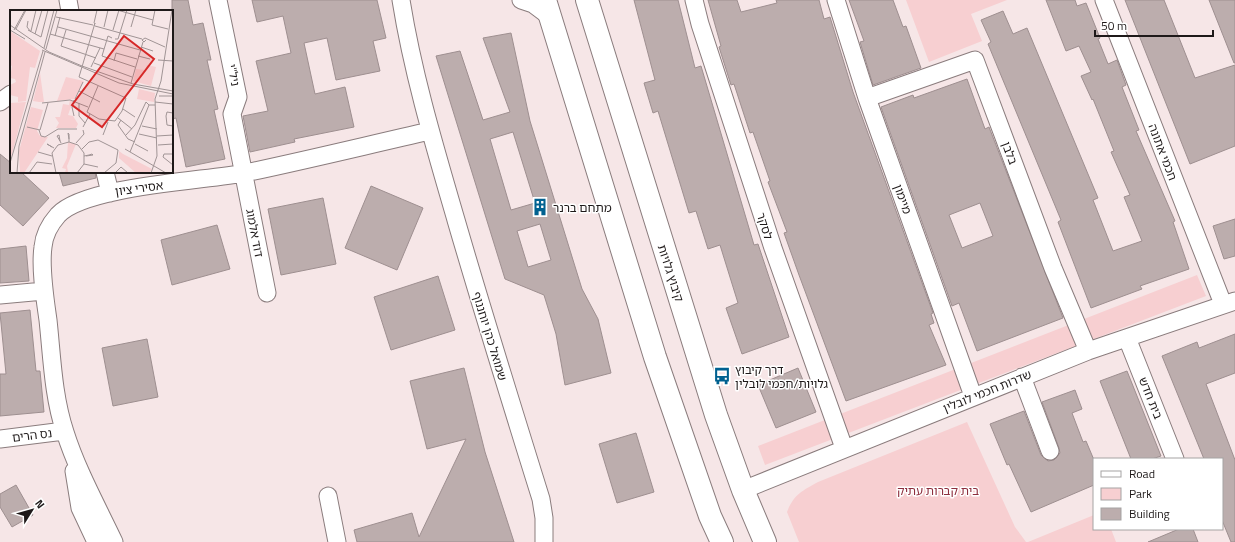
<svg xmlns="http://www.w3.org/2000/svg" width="1235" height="542" font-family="'Titillium Web','Noto Sans Hebrew',sans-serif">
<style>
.green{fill:#f7cfd1}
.building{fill:#bcadad;stroke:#9e8f90;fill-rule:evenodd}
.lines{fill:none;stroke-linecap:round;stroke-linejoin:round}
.minor-casing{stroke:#8a7c7d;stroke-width:19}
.major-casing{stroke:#8a7c7d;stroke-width:24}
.minor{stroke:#fff;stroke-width:17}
.major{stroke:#fff;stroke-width:22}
.labels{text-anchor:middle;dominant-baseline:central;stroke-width:3;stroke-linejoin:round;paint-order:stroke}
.street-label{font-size:12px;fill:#1e1919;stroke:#fff}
.poi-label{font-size:12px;fill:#1e1919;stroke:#fff;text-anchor:start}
.park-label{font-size:12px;fill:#8d2e3d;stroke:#fff}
.inset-road{fill:none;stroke:#a09495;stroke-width:1}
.view{fill:#d62828;fill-opacity:0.15;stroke:#d62828;stroke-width:2}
.inset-edge{fill:none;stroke:#1e1919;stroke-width:2}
</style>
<rect width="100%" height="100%" fill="#f6e6e7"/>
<path class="green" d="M906,0H1007L971,14L982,41L929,62Z
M1197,275L1206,296L765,465L758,446Z
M967,422L1015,527L1026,542H799L787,512C794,494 802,491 818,482Z
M1094,515V529H1111L1116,542H1028Z"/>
<path class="building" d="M172,0H188L193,25L203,23L211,60H207L218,109L214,110L225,159L186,167L176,118L172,119Z
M252,0H377L386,38L373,41L380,71L336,80L327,38L304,43L315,94L345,87L354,127L294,139L295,142L250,152L243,116L268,111L256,61L291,53L283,16L257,22Z
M634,0H678L695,68L701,66L754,245L758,244L789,337L742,354L726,308L738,303L720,245L708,249L696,211L689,213L658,111L653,113L644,83L655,80Z
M708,0H737L741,12L777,3L776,0H819L824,19L830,17L853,92L933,313L931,314L934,323L929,325L946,365L846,401L799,275L784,233L787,232L768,182L770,181L753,132L750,133L734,84L731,85L719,47L721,46Z
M849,0H893L903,27L906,26L921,68L873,85L860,42L864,41Z
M1046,0H1075L1077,6L1086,3L1100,38L1098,39L1108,64L1117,60L1126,85L1122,87L1139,130L1136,131L1175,221L1173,222L1189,269L1140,286L1142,289L1091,308L1058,222L1061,220L988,44L991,42L981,20L1003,11L1013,34L1027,28L1098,198L1093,200L1113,251L1142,241L1124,197L1130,195L1111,152L1114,151L1093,99L1092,100L1081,76L1091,72L1079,46L1066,51Z
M1125,0H1164L1195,78L1235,65V146L1190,164Z
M1209,0H1235V63H1234Z
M511,33L530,121L582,289L598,319L611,373L565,385L556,334L544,295L505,279L436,56L460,51L483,120L510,112L483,38ZM513,132L535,203L511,210L490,139ZM540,224L551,260L528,267L517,231Z
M967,79L985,129L989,127L1063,318L977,351L959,303L952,306L881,107L913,95L914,98ZM980,203L993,236L962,248L949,215Z
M0,154L11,163V172H21L49,198L23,226L0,205Z
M59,172H95L96,178L63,186Z
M371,186L423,208L397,270L345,248Z
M323,198L336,264L281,275L268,209Z
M1235,219V256L1224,259L1213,226Z
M217,225L230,269L172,285L161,240Z
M26,246L29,281L0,283V249Z
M438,276L455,330L391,350L374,297Z
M30,310L36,371H40L44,412L0,416V374H6L0,313Z
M1235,334V373L1206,384L1235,460V542H1231L1222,520V459H1204L1162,356L1197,342L1199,348Z
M147,339L158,397L113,406L102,348Z
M464,368L485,452L514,542H357L354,530L412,513L419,537L466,439L427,449L410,381Z
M798,368L816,412L776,428L758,385Z
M1127,371L1161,456L1152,459H1131L1100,381Z
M1075,390L1082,409L1072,413L1083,442L1086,441L1094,460V485L1031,512L1009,464L1007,465L990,424L1024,411L1041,455L1048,461L1054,460L1060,453L1059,448L1042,402Z
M636,433L654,492L617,503L599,444Z
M16,485L33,515L12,527L0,507V494Z
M1179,529H1193L1198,542H1148Z"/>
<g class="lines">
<g class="minor-casing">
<path id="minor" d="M68,0L70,11
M218,0L238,97L232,114L267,293
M401,0C413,75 435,148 456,220C483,313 512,406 541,499L544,518V542
M521,0L533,4L549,16
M694,0L700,24L773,248L844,448
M836,0L867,98L973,396
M1104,0L1223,304
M867,98L975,60L1053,268L1088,351
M0,102L11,94
M105,172L110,193
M0,295L44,291
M1127,338L1175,459
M1022,377L1050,451
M0,439L64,431
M74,471L80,508L96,542
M743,490L1088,351L1235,301
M328,496L337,542
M114,542C97,506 77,470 65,432C53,396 52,357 48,320C45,299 40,268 43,247C44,235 50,224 58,215C85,186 202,181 245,173C307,160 368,145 430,131"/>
</g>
<g class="major-casing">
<path id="major" d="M545,0L655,357L710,516L722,542
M587,0L716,415L743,490L765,542"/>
</g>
<use href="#minor" class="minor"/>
<use href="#major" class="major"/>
</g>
<defs>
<g id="building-bare" transform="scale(1.38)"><path d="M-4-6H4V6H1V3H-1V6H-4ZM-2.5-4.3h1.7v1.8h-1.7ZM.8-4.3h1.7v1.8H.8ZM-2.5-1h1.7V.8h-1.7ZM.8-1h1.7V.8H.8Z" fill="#006190" stroke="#fff" stroke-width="2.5" paint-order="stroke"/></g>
<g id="bus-bare" transform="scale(1.38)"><path d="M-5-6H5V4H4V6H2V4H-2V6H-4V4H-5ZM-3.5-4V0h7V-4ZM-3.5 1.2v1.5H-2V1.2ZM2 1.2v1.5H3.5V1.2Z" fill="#006190" stroke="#fff" stroke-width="2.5" paint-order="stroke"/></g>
</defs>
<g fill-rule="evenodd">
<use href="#building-bare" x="540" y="207"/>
<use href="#bus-bare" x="722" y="376"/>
</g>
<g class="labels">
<g class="street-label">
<text transform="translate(234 75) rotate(79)">ניל"י</text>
<text transform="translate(1163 152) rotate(69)">חכמי אתונה</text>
<text transform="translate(1010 153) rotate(70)">בלבן</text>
<text transform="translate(139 188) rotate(-8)">אסירי ציון</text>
<text transform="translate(903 199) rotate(70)">מיימון</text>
<text transform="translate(765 226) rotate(72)">לסקר</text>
<text transform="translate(255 233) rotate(79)">דוד אלמוג</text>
<text transform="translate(671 273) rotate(72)">קיבוץ גלויות</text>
<text transform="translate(490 336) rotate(73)">שמואל כהן יוחננוף</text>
<text transform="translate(987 391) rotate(-22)">שדרות חכמי לובלין</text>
<text transform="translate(1151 398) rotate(68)">בית חדש</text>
<text transform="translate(32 435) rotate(-7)">נס הרים</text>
</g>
<g class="poi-label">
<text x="553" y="207">מתחם ברנר</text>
<text x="735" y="369">דרך קיבוץ<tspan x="735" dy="14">גלויות/חכמי לובלין</tspan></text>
</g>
<g class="park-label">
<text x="938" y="490">בית קברות עתיק</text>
</g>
</g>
<g transform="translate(10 10)">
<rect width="163" height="163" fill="#f6e6e7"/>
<path d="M0,21L30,41L25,58L20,57L16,91L8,92V87L0,85V75L6,72L5,69L0,68L2,56L0,55ZM137,55L146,57L141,76L123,71L126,59L135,60ZM30,63L34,92H29L23,91ZM56,67L74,71L64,89L47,91ZM129,79L145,83L144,92L127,89ZM60,90L63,91L58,105L63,106L68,114L66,118H46L49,113L45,107H50L53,94L59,95ZM16,92L0,151V93ZM21,97L33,100L27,121L30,126L38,127L14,163H10L9,141ZM58,132L66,134L57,156L58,162L63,163H55L56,159L52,158L57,148ZM109,141L113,144L142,159L139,163H126L109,148Z" fill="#f7cfd1"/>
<path class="inset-road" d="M107,0L143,10M145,0L142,15L158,19M46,7L83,15M18,11L17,17L21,22M84,13L87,0M0,15L39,42L72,56L123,74L163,81M85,16L132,29M48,17L130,40M94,17L98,0M121,17L126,0M6,19L16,0M0,20L15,29M4,20L15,0M18,20L31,27L38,0M56,20L51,36L86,48M103,20L109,0M21,21L26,0M25,24L32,0M40,24L94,39M45,26L50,7M102,28L98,26L92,46L125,57M105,29H108L117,0M136,30L134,32L132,30L135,28L155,37M131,37L143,41M34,38L44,0M36,39L47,0M32,40L109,73L163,84M128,46L140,49M148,50L163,51M104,51L106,43L127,49M84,53L122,67M81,57L90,38M69,67L116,88L112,101L105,111L89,109L77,102L88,76M69,67L85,13L84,16M121,73L133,32M69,81L90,92M149,86H163M65,89L73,72M145,92L163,94M32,93L60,90L78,97M69,93V106L75,113M113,99L125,107M163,103L157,102L156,106L157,115L163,116M64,106L62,97L64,90M108,108L122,119M111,110L108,115L118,129L125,132M132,116L147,119M17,117L30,120L38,93M73,117L80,104M29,120L31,126L35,127L48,119H67M129,124L147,128M93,125L98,112M116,125L125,115L136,92L139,95M147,126L163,125M50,131L49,125L47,126L50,131L51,133M59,132V124L58,123L59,129M66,133L74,124L73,120M125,134L138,141M148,135L163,134M42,137L37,134L44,138M72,139L79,132L88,130L108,140L106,153L94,163M115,139L156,163M28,142L42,146M120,142L139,95H145M163,144H154L153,147L163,155M74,146L79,145L82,144L83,145L76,146M0,153L33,41M74,154L88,157M7,163L9,136L35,42M19,163L27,152L42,154M46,163L42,143L48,135L59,132L68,135L74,143V154L67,163M105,163L111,157L118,163M141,163L147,146L145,89L151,71L162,0"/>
<path class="view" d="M114,26L144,49L92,117L62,95Z"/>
<rect width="163" height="163" class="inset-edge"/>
</g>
<rect x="1093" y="458" width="130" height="72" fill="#ffffff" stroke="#a5a3a3"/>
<rect x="1101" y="471" width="20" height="6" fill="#ffffff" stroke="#a5a3a3"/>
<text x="1129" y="478" font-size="12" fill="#1e1919">Road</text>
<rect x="1101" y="488" width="20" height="12" fill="#f7cfd1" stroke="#a5a3a3"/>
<text x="1129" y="498" font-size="12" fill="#1e1919">Park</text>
<rect x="1101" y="508" width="20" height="12" fill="#bcadad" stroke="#a5a3a3"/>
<text x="1129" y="518" font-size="12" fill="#1e1919">Building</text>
<g transform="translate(32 510) rotate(53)" stroke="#ffffff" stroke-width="3" paint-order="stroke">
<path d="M0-3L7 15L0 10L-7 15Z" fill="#1e1919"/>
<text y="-6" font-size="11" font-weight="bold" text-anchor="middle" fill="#1e1919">N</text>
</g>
<path d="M1095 30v6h118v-6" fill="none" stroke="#1e1919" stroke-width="2"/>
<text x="1101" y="30" font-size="12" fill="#1e1919" stroke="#ffffff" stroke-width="3" paint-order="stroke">50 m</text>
</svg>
